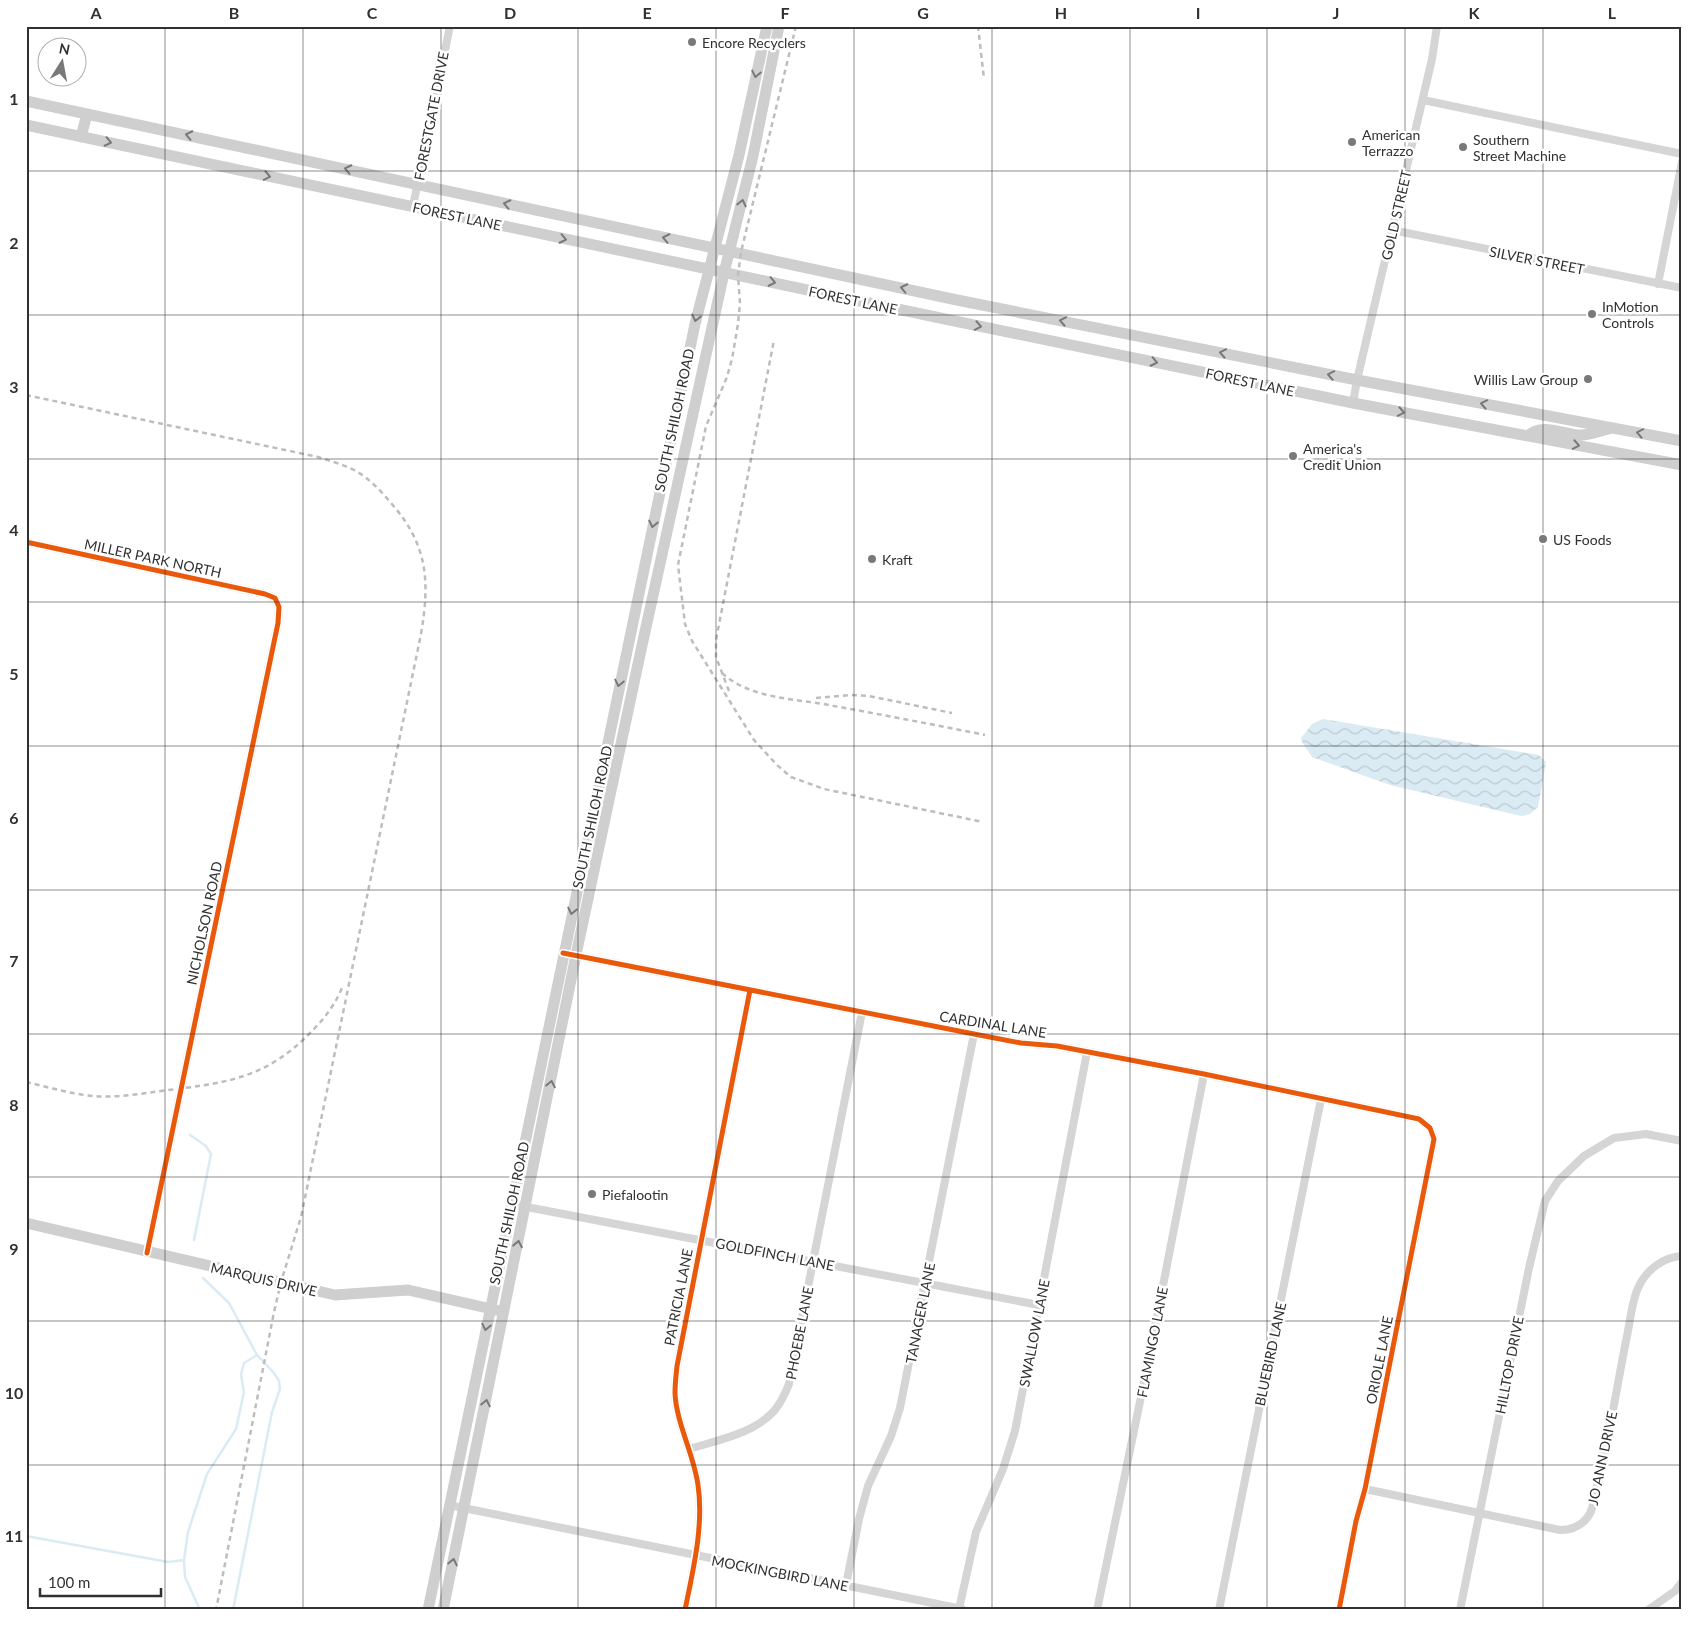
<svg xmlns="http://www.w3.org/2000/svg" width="1708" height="1636" font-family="Lato,sans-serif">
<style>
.water{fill:url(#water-waves)}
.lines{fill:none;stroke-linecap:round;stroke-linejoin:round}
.stream{stroke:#dbebf4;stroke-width:2.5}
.street{stroke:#d5d5d5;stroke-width:8}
.secondary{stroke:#cfcfcf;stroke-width:11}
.rail{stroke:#bdbdbd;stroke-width:2.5;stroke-dasharray:5 4;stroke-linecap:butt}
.cycleway-casing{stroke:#fff;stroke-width:8}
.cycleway{stroke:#e8590c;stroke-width:5}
.oneway{stroke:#787878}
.grid{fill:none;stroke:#313131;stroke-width:1;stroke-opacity:0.55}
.poi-dot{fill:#797979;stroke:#fff;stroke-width:2}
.labels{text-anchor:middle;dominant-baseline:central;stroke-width:5;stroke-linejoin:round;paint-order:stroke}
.poi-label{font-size:14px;fill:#313131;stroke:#fff;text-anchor:start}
.street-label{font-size:14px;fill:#313131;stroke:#fff}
.neatline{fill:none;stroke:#313131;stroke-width:2}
.grid-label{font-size:16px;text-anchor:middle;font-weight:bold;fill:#313131}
</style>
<defs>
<pattern id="water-waves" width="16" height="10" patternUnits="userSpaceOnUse" patternTransform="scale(1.25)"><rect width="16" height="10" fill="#dbebf4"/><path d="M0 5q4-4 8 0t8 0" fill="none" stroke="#bccad2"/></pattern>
</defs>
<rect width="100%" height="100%" fill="#fff"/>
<path class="water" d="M1323,719L1539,755L1546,762L1538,807L1530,814L1521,816L1390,785L1312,757L1302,742L1301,738L1312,724Z"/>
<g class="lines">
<path class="stream" d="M190,1135L206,1146L211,1154L194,1240
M203,1278L229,1303L257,1355L274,1373L279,1381L280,1389L272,1412L233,1610
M26,1536L168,1562L184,1560
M200,1610L185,1577L184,1560L188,1532L207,1474L236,1429L244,1392L241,1375L244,1363L257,1355"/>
<path class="street" d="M1423,100L1682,154
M413,206L450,26
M1392,230L1682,288
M1658,284L1682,162
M1353,403L1357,380L1432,59L1437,26
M26,542L265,594L275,598L279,607L278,623L147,1253
M573,955L974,1034L1021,1043L1057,1046L1204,1074L1419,1119L1430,1128L1434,1139L1365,1489L1356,1521L1339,1610
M511,1204L1039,1305
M689,1449C718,1440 753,1434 774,1411C781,1403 785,1394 789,1384L862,1012
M1365,1489L1560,1530C1570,1530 1580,1527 1587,1518C1594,1510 1595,1493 1598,1482C1610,1434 1617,1385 1627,1336C1630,1322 1632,1301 1638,1288C1646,1270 1663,1257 1682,1256
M449,1505L962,1609
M846,1585L859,1519L868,1486L891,1436L900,1408L974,1034
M959,1609L976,1532L1003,1469L1015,1431L1087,1052
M685,1610C693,1570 704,1526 698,1485C694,1455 676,1422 675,1393C675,1384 676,1375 677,1366L750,990
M1097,1610L1149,1358L1204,1074
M1219,1610L1321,1099
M1460,1610L1529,1268L1545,1201L1558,1181L1584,1156L1614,1138L1646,1134L1682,1141
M1648,1610L1675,1591L1682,1582"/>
<path class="secondary" d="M26,101L957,300L1357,380L1682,441
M26,125L945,319L1353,403L1682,465
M81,137L87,114
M1528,436C1542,422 1564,435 1581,435C1590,435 1600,431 1609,429
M26,1223L335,1295L408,1290L496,1310
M428,1610L695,324L739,155L767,26
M443,1610L576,955L641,650L724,273L753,156L779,26"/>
<path class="rail" d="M796,26L741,252L738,275L740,303L738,324L732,359L727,377L706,426L678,565L685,624L692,641L754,740L777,765L791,777L824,789L983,822
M978,26L984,79
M26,395L318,457C330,461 342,464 354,470C369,478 380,490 391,503C428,545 430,581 421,634L301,1217L281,1282L274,1312L216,1610
M722,673C752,700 796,698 834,706C884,715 935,725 985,735
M729,691L716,657V640L774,340
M816,698L851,695L869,696L952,713
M26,1082C48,1087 71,1094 93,1096C116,1098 139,1094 161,1091C224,1083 265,1080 312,1031C325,1018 337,1002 343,985"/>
<g class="cycleway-casing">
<path id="cycleway" d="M26,542L265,594L275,598L279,607L278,623L147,1253
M563,953L974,1034L1021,1043L1057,1046L1204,1074L1419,1119L1430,1128L1434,1139L1365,1489L1356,1521L1339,1610
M685,1610C693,1570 704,1526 698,1485C694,1455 676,1422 675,1393C675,1384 676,1375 677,1366L750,990"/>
</g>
<use href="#cycleway" class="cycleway"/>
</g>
<defs><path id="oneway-chevron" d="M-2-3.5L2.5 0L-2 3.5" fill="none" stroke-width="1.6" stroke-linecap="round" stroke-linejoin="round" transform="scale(1.25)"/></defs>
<g class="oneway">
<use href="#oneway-chevron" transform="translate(756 74) rotate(102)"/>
<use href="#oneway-chevron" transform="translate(189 135) rotate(-168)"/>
<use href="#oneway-chevron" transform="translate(108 142) rotate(12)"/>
<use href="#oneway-chevron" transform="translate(348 169) rotate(-168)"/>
<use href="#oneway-chevron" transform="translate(267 176) rotate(11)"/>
<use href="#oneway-chevron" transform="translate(742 203) rotate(-77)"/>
<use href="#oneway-chevron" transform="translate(507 204) rotate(-168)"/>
<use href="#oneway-chevron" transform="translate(666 238) rotate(-168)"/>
<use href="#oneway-chevron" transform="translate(563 239) rotate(12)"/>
<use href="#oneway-chevron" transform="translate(772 282) rotate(12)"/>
<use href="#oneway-chevron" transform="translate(904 288) rotate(-168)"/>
<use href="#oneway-chevron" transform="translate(696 318) rotate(103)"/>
<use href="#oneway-chevron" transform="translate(1063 321) rotate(-169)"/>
<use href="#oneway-chevron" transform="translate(978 326) rotate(11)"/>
<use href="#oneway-chevron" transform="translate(1223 353) rotate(-169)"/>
<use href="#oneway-chevron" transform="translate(1154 362) rotate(12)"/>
<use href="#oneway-chevron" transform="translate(1331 375) rotate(-169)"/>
<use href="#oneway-chevron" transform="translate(1484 404) rotate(-169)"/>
<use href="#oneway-chevron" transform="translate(1401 412) rotate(11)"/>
<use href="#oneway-chevron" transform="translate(1640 433) rotate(-169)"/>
<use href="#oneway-chevron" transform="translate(1576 445) rotate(11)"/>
<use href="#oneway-chevron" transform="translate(653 524) rotate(102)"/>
<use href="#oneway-chevron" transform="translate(619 683) rotate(102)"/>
<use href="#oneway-chevron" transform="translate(572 911) rotate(102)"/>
<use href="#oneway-chevron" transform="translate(551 1084) rotate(-79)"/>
<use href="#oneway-chevron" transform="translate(518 1244) rotate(-79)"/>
<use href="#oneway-chevron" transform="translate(486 1327) rotate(102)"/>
<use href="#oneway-chevron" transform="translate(486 1403) rotate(-78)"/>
<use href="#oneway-chevron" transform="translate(453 1562) rotate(-78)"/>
</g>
<path class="grid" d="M165,26V1610M303,26V1610M441,26V1610M578,26V1610M716,26V1610M854,26V1610M992,26V1610M1130,26V1610M1267,26V1610M1405,26V1610M1543,26V1610M26,171H1682M26,315H1682M26,459H1682M26,602H1682M26,746H1682M26,890H1682M26,1034H1682M26,1177H1682M26,1321H1682M26,1465H1682"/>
<g class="poi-dot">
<circle cx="692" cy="42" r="5"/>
<circle cx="1352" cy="142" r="5"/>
<circle cx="1463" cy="147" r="5"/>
<circle cx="1592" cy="314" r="5"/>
<circle cx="1588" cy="379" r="5"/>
<circle cx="1293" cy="456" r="5"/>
<circle cx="1543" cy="539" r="5"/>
<circle cx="872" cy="559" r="5"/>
<circle cx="592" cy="1194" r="5"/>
</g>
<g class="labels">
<g class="poi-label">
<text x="702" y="42">Encore Recyclers</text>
<text x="1362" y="134">American<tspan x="1362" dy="16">Terrazzo</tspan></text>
<text x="1473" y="139">Southern<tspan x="1473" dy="16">Street Machine</tspan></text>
<text x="1602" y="306">InMotion<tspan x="1602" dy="16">Controls</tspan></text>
<text x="1578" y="379" text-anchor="end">Willis Law Group</text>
<text x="1303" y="448">America's<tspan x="1303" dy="16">Credit Union</tspan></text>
<text x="1553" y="539">US Foods</text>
<text x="882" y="559">Kraft</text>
<text x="602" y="1194">Piefalootin</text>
</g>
<g class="street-label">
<text transform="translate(431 116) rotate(-79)">FORESTGATE DRIVE</text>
<text transform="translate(1396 215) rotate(-77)">GOLD STREET</text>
<text transform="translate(457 216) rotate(12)">FOREST LANE</text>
<text transform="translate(1537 260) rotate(11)">SILVER STREET</text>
<text transform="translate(853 300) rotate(12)">FOREST LANE</text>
<text transform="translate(1250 382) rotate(12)">FOREST LANE</text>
<text transform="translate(674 420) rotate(-78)">SOUTH SHILOH ROAD</text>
<text transform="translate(153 558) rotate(12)">MILLER PARK NORTH</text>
<text transform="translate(592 817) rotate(-78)">SOUTH SHILOH ROAD</text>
<text transform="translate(204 923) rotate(-78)">NICHOLSON ROAD</text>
<text transform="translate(993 1024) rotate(9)">CARDINAL LANE</text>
<text transform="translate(509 1213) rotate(-78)">SOUTH SHILOH ROAD</text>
<text transform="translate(775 1254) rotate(11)">GOLDFINCH LANE</text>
<text transform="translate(264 1279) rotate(13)">MARQUIS DRIVE</text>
<text transform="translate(678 1297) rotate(-79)">PATRICIA LANE</text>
<text transform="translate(920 1313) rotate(-79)">TANAGER LANE</text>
<text transform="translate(799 1333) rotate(-79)">PHOEBE LANE</text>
<text transform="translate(1034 1333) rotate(-79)">SWALLOW LANE</text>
<text transform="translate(1152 1342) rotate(-79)">FLAMINGO LANE</text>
<text transform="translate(1270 1354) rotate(-78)">BLUEBIRD LANE</text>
<text transform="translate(1379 1360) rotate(-79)">ORIOLE LANE</text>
<text transform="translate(1509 1365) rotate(-79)">HILLTOP DRIVE</text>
<text transform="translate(1602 1458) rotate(-78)">JO ANN DRIVE</text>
<text transform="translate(780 1573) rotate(11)">MOCKINGBIRD LANE</text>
</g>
</g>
<rect width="1708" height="1636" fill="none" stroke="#ffffff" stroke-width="55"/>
<g transform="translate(62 62) rotate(11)"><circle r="24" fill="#ffffff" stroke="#adadad"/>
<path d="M0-4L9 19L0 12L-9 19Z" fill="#797979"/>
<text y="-8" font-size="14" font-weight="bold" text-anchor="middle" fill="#313131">N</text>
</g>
<path d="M40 1588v8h121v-8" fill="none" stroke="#313131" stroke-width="2.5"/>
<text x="48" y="1588" font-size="15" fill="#313131" stroke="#ffffff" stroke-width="4" paint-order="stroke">100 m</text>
<rect x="28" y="28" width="1652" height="1580" class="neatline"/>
<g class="grid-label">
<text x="96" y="19">A</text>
<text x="234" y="19">B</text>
<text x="372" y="19">C</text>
<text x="510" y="19">D</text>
<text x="647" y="19">E</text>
<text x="785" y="19">F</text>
<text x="923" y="19">G</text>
<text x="1061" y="19">H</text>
<text x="1198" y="19">I</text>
<text x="1336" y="19">J</text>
<text x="1474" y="19">K</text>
<text x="1612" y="19">L</text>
<text x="14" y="105">1</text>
<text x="14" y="249">2</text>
<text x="14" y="393">3</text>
<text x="14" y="536">4</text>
<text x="14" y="680">5</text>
<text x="14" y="824">6</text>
<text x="14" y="967">7</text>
<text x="14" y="1111">8</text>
<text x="14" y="1255">9</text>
<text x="14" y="1399">10</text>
<text x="14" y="1542">11</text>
</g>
</svg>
